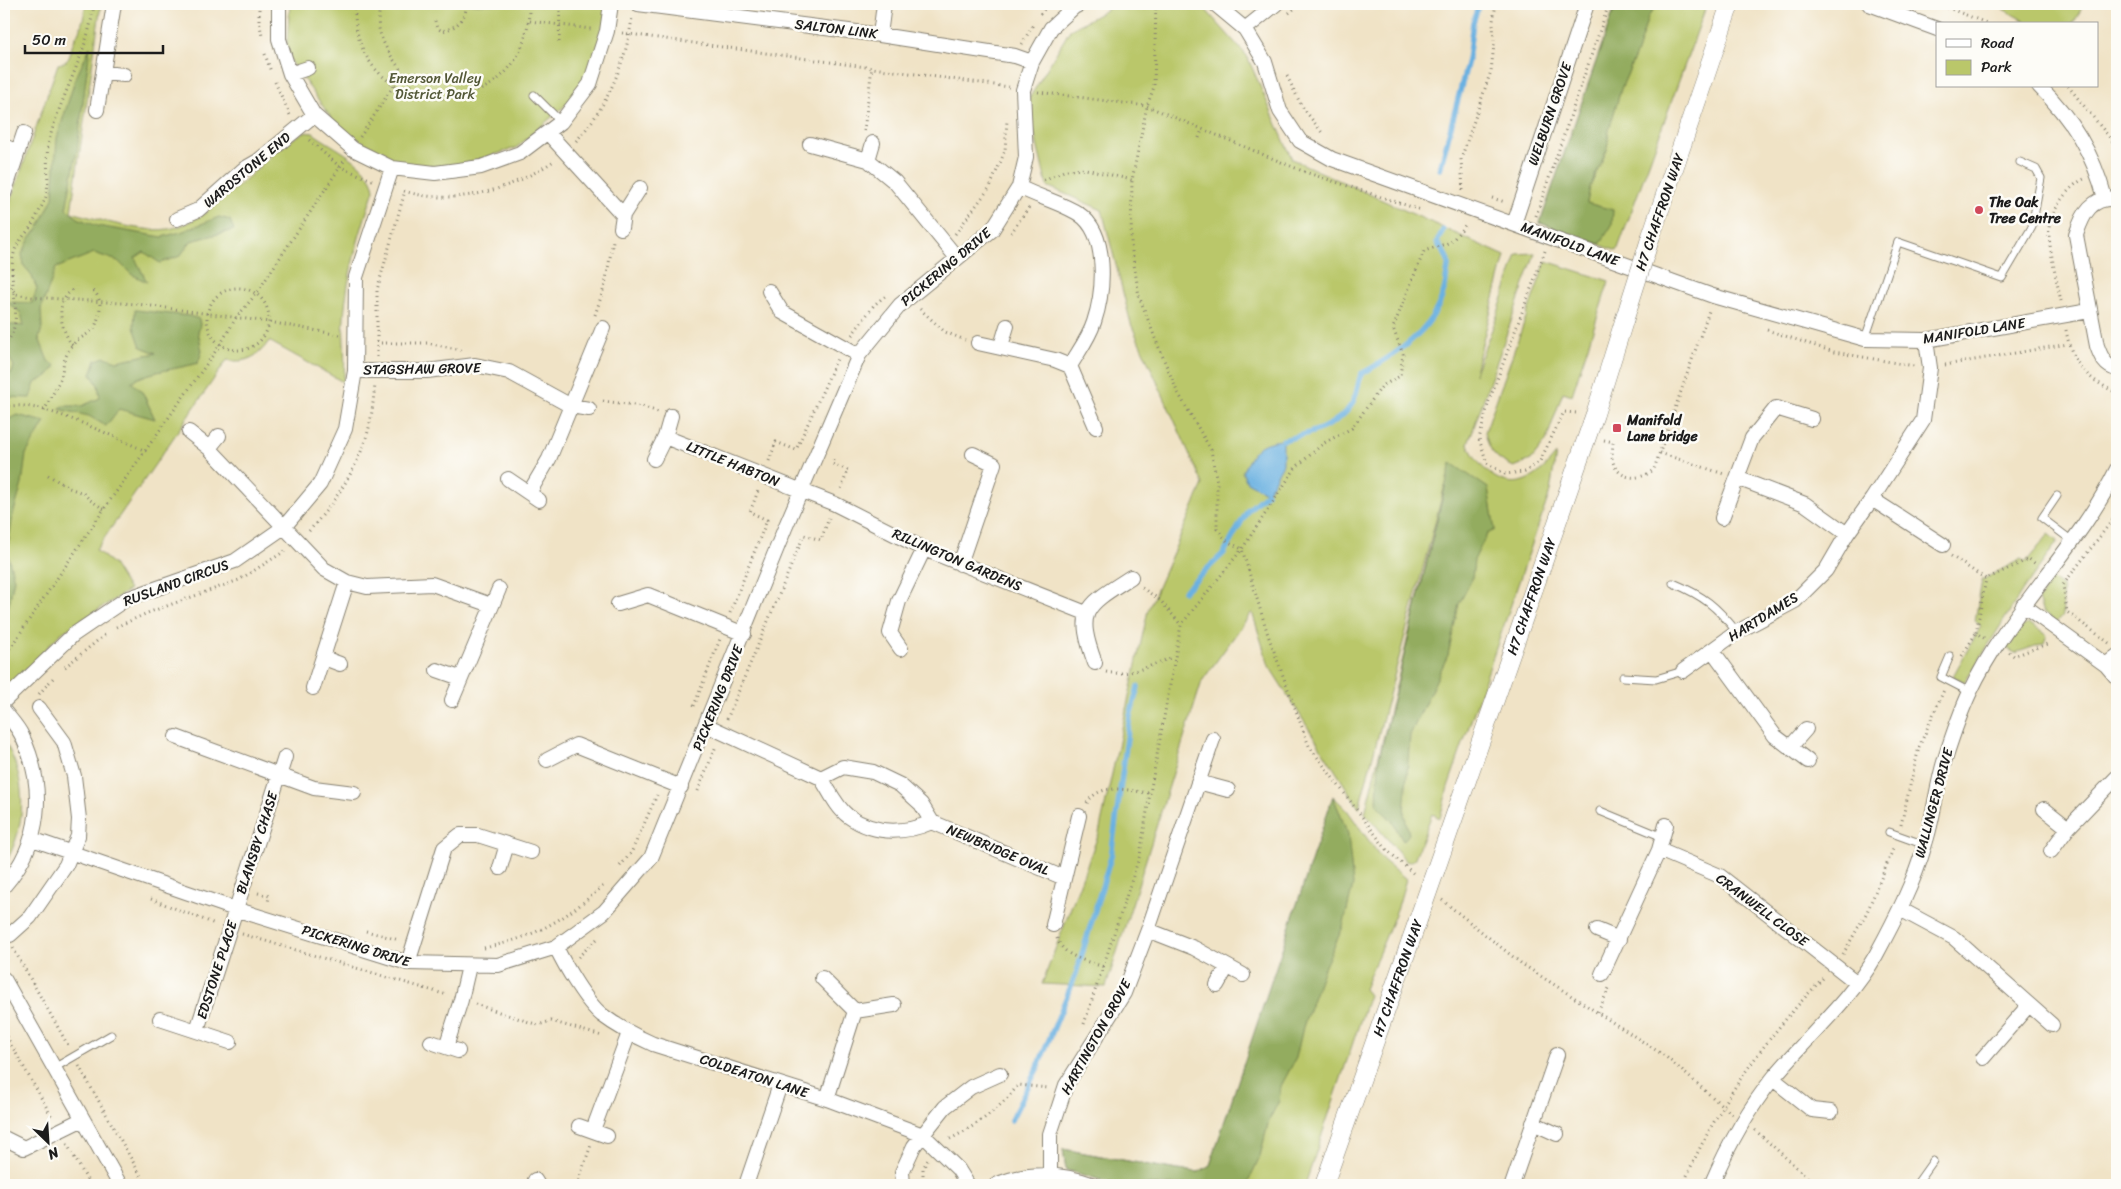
<svg xmlns="http://www.w3.org/2000/svg" width="2121" height="1189" font-family="Sriracha,sans-serif">
<style>
.green{fill:#bac76a;stroke:#6b7243}
.forest{fill:#93ac5e;stroke:#58643d}
.water{fill:#6bb1e1;stroke:#44667e}
.lines{fill:none;stroke-linecap:round;stroke-linejoin:round}
.stream{stroke:#6bb1e1;stroke-width:5.5}
.service-casing{stroke:#868071;stroke-width:9}
.minor-casing{stroke:#868071;stroke-width:16}
.tertiary-casing{stroke:#868071;stroke-width:19}
.path{stroke:#868071;stroke-width:3;stroke-dasharray:1 4;stroke-linecap:butt}
.service{stroke:#fff;stroke-width:7}
.minor{stroke:#fff;stroke-width:14}
.tertiary{stroke:#fff;stroke-width:18}
.tertiary-bridge-casing{stroke:#868071;stroke-width:19;stroke-linecap:butt}
.tertiary-bridge{stroke:#fff;stroke-width:18}
.poi-dot{fill:#d1495b;stroke:#fdfcf7;stroke-width:2}
.labels{text-anchor:middle;dominant-baseline:central;stroke-width:5;stroke-linejoin:round;paint-order:stroke}
.street-label{font-size:14px;fill:#1c1c1c;stroke:#fdfcf7}
.park-label{font-size:14px;fill:#535837;stroke:#fdfcf7}
.poi-label{font-size:14px;font-weight:bold;fill:#1c1c1c;stroke:#fdfcf7;text-anchor:start}
</style>
<rect width="100%" height="100%" fill="#fdfcf7"/>
<filter id="ink" filterUnits="userSpaceOnUse"><feTurbulence type="fractalNoise" baseFrequency=".02" numOctaves="2"/><feDisplacementMap in="SourceGraphic" scale="10" xChannelSelector="R" yChannelSelector="G"/><feConvolveMatrix kernelMatrix="1 2 1 2 8 2 1 2 1" color-interpolation-filters="sRGB"/></filter>
<filter id="wash" filterUnits="userSpaceOnUse"><feTurbulence type="fractalNoise" baseFrequency=".0096" numOctaves="4" result="noise"/><feDisplacementMap in="SourceGraphic" scale="20" xChannelSelector="R" yChannelSelector="G"/><feGaussianBlur stdDeviation="1.12" result="paint"/><feColorMatrix in="noise" values="0 0 0 0 0 0 0 0 0 0 0 0 0 0 0 0 0 1.4 0 .05"/><feComposite in="paint" operator="in"/></filter>
<g filter="url(#wash)">
<rect width="100%" height="100%" fill="#f0e3c6"/>
<path class="green" d="M86,4H101L71,212C98,219 146,235 173,228C217,218 263,155 304,132L313,133C333,148 371,163 374,190C360,232 347,273 344,317C342,339 347,360 343,382L269,341C259,356 246,364 227,360L96,550L113,564L129,590L60,634L14,682L4,685V220L58,64C73,62 69,51 74,41C82,26 83,21 86,4Z
M290,4H611L590,84L516,148L435,173L353,149L286,54Z
M1117,4H1185L1205,9L1247,56L1292,159L1505,256L1474,375L1496,319L1517,254L1535,253L1468,444C1480,472 1508,496 1537,474C1544,469 1550,461 1556,454L1550,492L1448,787L1440,818L1432,814L1414,860L1407,862L1365,813L1445,485L1359,808L1269,666L1252,612L1202,681L1106,987L1042,984L1099,833L1148,610L1203,484L1131,324L1102,210L1047,186L1027,102L1070,30Z
M1616,4H1707L1617,251L1540,223Z
M1994,4H2084L2073,24H2030Z
M1546,261L1609,281L1572,395L1563,392L1546,441L1531,460L1514,467C1496,459 1489,452 1485,432Z
M2049,534L2058,541L2023,590L1965,682L1953,676L1981,626L1975,621L1982,580L2021,559L2026,562Z
M2051,579L2062,587L2063,615L2057,622L2043,612L2038,600Z
M2027,624L2034,626L2047,635L2044,643L2015,653L2005,647L2015,631Z
M4,741C28,777 27,829 4,865Z
M1333,796L1347,810L1382,859L1406,879L1398,907L1364,989L1369,995L1305,1185H1119L1066,1170L1063,1149L1177,1170L1199,1172L1210,1165Z"/>
<path class="forest" d="M1616,4H1658L1648,17L1637,52L1621,89L1609,130L1607,150L1590,187L1587,203L1613,210L1612,225L1600,244L1540,223Z
M90,47L77,150L66,209L78,218L97,226L162,237L181,232L219,217L230,220L234,230L191,241L180,256L160,263L144,252L135,258L147,282L131,274L118,261L94,253L56,268L41,309L42,328L39,338L48,361L56,366L48,376L35,383L30,398L4,397V373H12L14,366L4,348V324L24,326L21,313L7,302L32,303L37,289L31,274L24,266L22,254L30,238L38,229L53,198L57,138L75,80Z
M135,310L189,316L199,319L200,325L198,332L202,351L198,363C175,370 151,370 131,382L142,391L155,419L119,409L106,426L89,416L59,409L63,406H82L100,398L98,385L91,374L96,360L105,357L117,361L156,353L141,347L134,327Z
M17,415L45,422L26,454L22,484L13,515L7,552L14,579L7,614L8,630L4,639V433L7,420Z
M1451,463L1488,488L1495,530L1487,534L1474,560L1472,579L1459,604L1448,655L1410,735L1404,813L1409,834L1403,841L1392,821L1377,805L1379,759Z
M1333,796L1348,834L1353,885L1343,927L1324,968L1303,1027L1296,1058L1281,1086L1279,1101L1269,1120L1260,1156L1247,1185H1119L1066,1170L1063,1149L1177,1170L1199,1172L1210,1165Z"/>
<path class="water" d="M1283,440V464L1267,493L1247,482L1242,472C1254,450 1257,442 1283,440Z"/>
<g class="lines">
<path class="stream" d="M1440,169L1468,60L1473,22L1479,4
M1283,440C1308,434 1338,427 1352,404C1357,395 1358,383 1361,374C1399,353 1439,327 1446,281C1446,275 1449,268 1448,262C1448,256 1440,248 1437,242L1443,230
M1184,591L1224,553L1248,510L1267,493
M1011,1120L1037,1069L1076,974L1111,857L1130,716L1138,687"/>
</g>
</g>
<g filter="url(#ink)">
<g class="lines">
<g class="service-casing">
<path id="service" d="M534,95L561,122
M1865,339L1898,242L2002,278L2032,227L2041,178L2036,169L2020,162
M2057,496L2042,518L2071,540
M1673,583C1704,596 1716,606 1737,632
M1950,656L1941,677L1970,692
M1623,677L1656,679L1683,671
M1600,811L1663,837
M1889,832L1925,845
M54,1068L111,1035
M1916,1185L1933,1161"/>
</g>
<g class="minor-casing">
<path id="minor" d="M279,4V39L290,74L314,115L353,149L392,168L435,173L481,167L520,153L561,122L590,84L607,31L611,4
M638,4L880,35L1015,56L1032,62
M1215,4L1245,29L1265,62L1280,111L1300,141L1332,159L1713,296L1865,339L1926,340L2089,311
M1869,4L1937,29
M1245,29L1276,4
M880,35L884,4
M103,73L124,75
M290,74L308,68
M2039,86C2072,119 2093,153 2105,198
M97,110L114,4
M548,133L623,215
M810,144L868,160L895,182L957,258
M4,146L18,152
M868,160L873,143
M4,194L24,133
M2117,199C2092,196 2083,213 2076,235L2097,346C2101,357 2105,367 2117,369
M177,219L198,210L244,169L258,161L314,115
M1514,224L1587,4
M621,228L623,215L640,188
M769,291L782,312L859,355
M1926,340L1930,368L1923,420L1872,499L1943,545
M978,343L1055,360L1070,366C1078,352 1089,338 1094,322C1104,292 1109,234 1079,214C1062,203 1038,197 1019,187
M1001,346L1007,326
M1070,366L1096,427
M355,371H427L475,365L509,372L571,406L589,409
M189,432L209,448L324,569L347,582L367,587L432,584L491,605
M665,437L835,504L924,549L1086,613
M209,448L219,436
M654,459L665,437L671,416
M1737,478L1752,438L1776,408L1812,419
M508,479L539,500
M529,493L549,459L603,328
M1722,518L1737,478L1805,504L1847,534L1872,499
M960,564L994,464L973,454
M618,604L648,595L744,634
M2023,605L2106,665L2117,678
M901,649L890,633L899,601L924,549
M1712,650L1775,736L1808,761
M324,658L340,664
M1095,663C1075,609 1086,606 1131,577
M2106,665L2117,656
M437,670L460,678
M1683,671L1737,632L1795,601L1826,570L1847,534
M313,688L347,582
M452,700L499,589
M4,701L73,635L126,599L235,561L284,527L320,484L345,429L355,371L356,277L392,168
M4,711C10,719 18,727 22,736C46,787 42,843 4,886
M706,725L821,778L843,767L873,772L900,785L921,804L932,822L1064,878
M176,737L314,788L354,793
M1791,746L1806,729
M547,760L576,745L681,787
M821,778C829,790 836,807 848,816C875,835 904,834 932,822
M1198,782L1228,790
M2044,809L2068,828
M32,839L235,909L408,963L498,965L556,947L604,912L651,858L785,528L859,355L900,305L992,230L1019,187L1026,157L1023,90L1032,62L1051,28L1074,7L1080,4
M1659,850L1720,876L1857,983
M2051,851L2068,828L2117,777
M500,868L507,844
M1900,909L1954,938L2052,1025
M1053,925L1079,816
M1148,930L1194,948L1243,975
M1597,930L1619,939
M10,935L30,917L66,865L78,836L79,819L74,776L64,742L39,708
M556,947C565,966 586,1002 602,1015C618,1027 635,1036 653,1044L827,1099L923,1135L958,1169L968,1185
M408,963L444,848L460,835H478L531,852
M1602,974L1659,850L1666,825
M822,978L855,1011L894,1005
M4,979L120,1185
M1217,985L1227,967
M160,1019L230,1042
M197,1030L285,757
M431,1042L458,1051
M446,1047L461,1000L469,966
M1983,1058L2028,1006
M1773,1079L1812,1110L1831,1112
M827,1099L855,1011
M1533,1123L1557,1134
M579,1126L607,1136
M593,1130L629,1033
M4,1138L24,1148L83,1119
M1050,1176V1134L1066,1085L1124,993L1148,930L1213,739
M535,1180L538,1185
M746,1185L780,1085
M903,1185L902,1172L914,1146L945,1107L971,1087L1000,1074
M996,1185C1027,1171 1062,1173 1094,1185
M1512,1185L1557,1055
M1711,1185C1727,1148 1749,1108 1774,1077C1807,1037 1850,1001 1876,955C1895,920 1914,883 1925,844C1934,817 1936,787 1945,759C1952,737 1960,713 1970,692C2008,611 2078,549 2117,469"/>
</g>
<g class="tertiary-casing">
<g id="tertiary">
<path d="M1651,236L1730,4"/>
<path id="s1" d="M1436,869L1595,414L1624,321"/>
<path id="s2" d="M1324,1185L1418,920"/>
</g>
</g>
<path class="path" d="M259,4V20L262,36
M355,4C349,127 532,132 529,4
M382,4C367,39 403,66 416,95
M1156,4L1154,87L1147,106L1132,180L1131,245L1139,296L1155,338L1177,391L1211,450L1217,482V529L1227,541L1242,549L1268,635L1309,746L1387,850L1415,875
M1938,4L1989,24
M1289,13L1300,4
M1040,14L1049,4
M435,21L437,28L442,31C456,28 467,19 466,4
M530,21L591,29
M622,33L1009,87
M559,42L560,10
M1022,44L1034,23
M265,54L271,72
M1287,76L1301,105L1323,134
M275,82L290,115
M2068,86L2114,143L2117,151
M1038,92L1147,106L1305,172L1421,210
M864,131L872,67
M360,137L394,85L398,69
M1199,138L1202,130
M309,140L340,167L372,180
M576,141C606,109 627,61 632,17
M1044,180L1066,170L1086,169L1132,180
M1463,190L1461,159L1491,71L1494,45L1493,21L1496,4
M404,191C455,207 512,190 555,160
M1492,198L1505,202
M1536,216L1609,4
M1011,233L1029,207
M955,234L990,187L1005,151L1007,120
M1545,251L1489,401L1479,439L1487,463L1505,474L1525,472L1540,461L1564,412L1577,413
M4,279L16,294L31,297L137,304L269,322L340,335
M207 319a31 31 0 1 1 62 0a31 31 0 1 1-62 0Z
M2061,301C2058,288 2047,238 2049,228C2052,210 2067,187 2084,179
M920,309L945,332L965,340
M595,315L605,285L613,241
M1767,330L1834,352L1914,366
M2066,330C2072,365 2086,378 2117,393
M852,335L874,305L885,296
M376,343H427L461,350
M72,345C61,329 53,302 74,289
M4,346C29,318 4,282 15,250C18,241 27,233 32,225C36,218 40,209 44,202C52,183 44,160 49,141C61,94 88,53 94,4
M377,357V290L405,191
M1945,365L2068,344
M603,401L642,406L658,412
M4,408C32,395 117,439 146,451
M44,411L61,378L64,361L69,349L76,341L94,330C99,316 105,302 93,290
M1604,440L1613,442C1613,448 1611,456 1613,462C1619,481 1642,481 1654,469L1709,311
M1660,453L1724,474
M833,460L832,464L848,470L841,489
M769,461L776,442L796,450L837,359
M48,475L69,488L83,493L90,500L104,509
M309,531C334,503 356,471 367,435C372,419 373,401 375,385
M1951,556L1986,579L2029,559L2037,565
M1142,588L1160,600L1181,625
M730,613L767,520L750,512L758,491
M116,627L150,612L239,580L285,551
M1984,638L1976,633L1986,579
M2109,643L2067,612L2063,585L2117,514
M2009,652L2014,656L2047,644L2048,641
M1962,656L1976,633
M4,657L104,509L220,345L236,318L256,294L344,161
M65,667L107,633
M1106,672C1130,677 1151,665 1173,657
M39,694L55,676
M694,706L720,639
M727,719L804,535L821,540L829,518
M698,791L716,746
M1087,803C1101,781 1128,791 1150,793
M1901,825L1919,747L1944,690
M620,866L631,853L657,795
M258,893L269,896L268,903
M151,899L215,924
M1442,900L1522,964L1665,1056L1732,1114
M366,931L399,940
M242,934L447,995
M1057,938C1063,957 1087,961 1104,967
M13,948L69,1047
M484,948C536,937 564,920 603,886
M1843,954L1867,912L1894,847
M578,957L597,939
M475,1004L538,1025L551,1021L602,1036
M1598,1012L1610,986
M1084,1024L1140,855L1150,793L1181,625L1242,549L1296,467L1324,443L1352,428L1382,386L1400,376L1403,354L1393,328L1424,251L1451,242L1466,224
M4,1032L52,1117
M79,1066L146,1185
M1755,1130L1816,1185
M950,1139C976,1126 1001,1108 1018,1085L1049,1088
M67,1144L90,1185
M577,1185L591,1145
M923,1185V1168L928,1160
M1683,1185C1716,1106 1765,1038 1825,976"/>
<use href="#service" class="service"/>
<use href="#minor" class="minor"/>
<use href="#tertiary" class="tertiary"/>
<g class="tertiary-bridge-casing">
<path id="tertiary-bridge" d="M1624,321L1651,236
M1418,920L1436,869"/>
</g>
<use href="#tertiary-bridge" class="tertiary-bridge"/>
</g>
</g>
<g class="poi-dot">
<circle cx="1979" cy="210" r="5"/>
<rect x="1612" y="423" width="10" height="10" rx="2.5"/>
</g>
<g class="labels">
<g class="street-label">
<text transform="translate(836 29) rotate(7)">SALTON LINK</text>
<text transform="translate(1550 114) rotate(-71)">WELBURN GROVE</text>
<text transform="translate(247 170) rotate(-40)">WARDSTONE END</text>
<text transform="translate(1660 212) rotate(-71)">H7 CHAFFRON WAY</text>
<text transform="translate(1570 244) rotate(20)">MANIFOLD LANE</text>
<text transform="translate(946 267) rotate(-40)">PICKERING DRIVE</text>
<text transform="translate(1974 331) rotate(-9)">MANIFOLD LANE</text>
<text transform="translate(422 369) rotate(-1)">STAGSHAW GROVE</text>
<text transform="translate(733 464) rotate(22)">LITTLE HABTON</text>
<text transform="translate(957 560) rotate(23)">RILLINGTON GARDENS</text>
<text transform="translate(176 583) rotate(-20)">RUSLAND CIRCUS</text>
<text stroke="none"><textPath href="#s1" startOffset="289">H7 CHAFFRON WAY</textPath></text>
<text transform="translate(1763 617) rotate(-32)">HARTDAMES</text>
<text transform="translate(718 698) rotate(-68)">PICKERING DRIVE</text>
<text transform="translate(1934 803) rotate(-75)">WALLINGER DRIVE</text>
<text transform="translate(257 843) rotate(-72)">BLANSBY CHASE</text>
<text transform="translate(998 850) rotate(23)">NEWBRIDGE OVAL</text>
<text transform="translate(1762 910) rotate(37)">CRANWELL CLOSE</text>
<text transform="translate(356 946) rotate(17)">PICKERING DRIVE</text>
<text transform="translate(217 970) rotate(-72)">EDSTONE PLACE</text>
<text stroke="none"><textPath href="#s2" startOffset="220">H7 CHAFFRON WAY</textPath></text>
<text transform="translate(1096 1037) rotate(-61)">HARTINGTON GROVE</text>
<text transform="translate(754 1076) rotate(18)">COLDEATON LANE</text>
</g>
<g class="park-label">
<text x="435" y="78">Emerson Valley<tspan x="435" dy="16">District Park</tspan></text>
</g>
<g class="poi-label">
<text x="1989" y="202">The Oak<tspan x="1989" dy="16">Tree Centre</tspan></text>
<text x="1627" y="420">Manifold<tspan x="1627" dy="16">Lane bridge</tspan></text>
</g>
</g>
<rect width="2121" height="1189" fill="none" stroke="#fdfcf7" stroke-width="20"/>
<rect x="1936" y="22" width="162" height="65" fill="#fdfcf7" stroke="#a3a29f"/>
<rect x="1946" y="39" width="25" height="8" fill="#ffffff" stroke="#a3a29f"/>
<text x="1981" y="48" font-size="15" fill="#1c1c1c">Road</text>
<rect x="1946" y="60" width="25" height="15" fill="#bac76a" stroke="#a3a29f"/>
<text x="1981" y="72" font-size="15" fill="#1c1c1c">Park</text>
<g transform="translate(48 1142) rotate(155)" stroke="#fdfcf7" stroke-width="4" paint-order="stroke">
<path d="M0-4L9 19L0 12L-9 19Z" fill="#1c1c1c"/>
<text y="-8" font-size="14" font-weight="bold" text-anchor="middle" fill="#1c1c1c">N</text>
</g>
<path d="M25 45v8h138v-8" fill="none" stroke="#1c1c1c" stroke-width="2.5"/>
<text x="32" y="45" font-size="15" fill="#1c1c1c" stroke="#fdfcf7" stroke-width="4" paint-order="stroke">50 m</text>
</svg>
